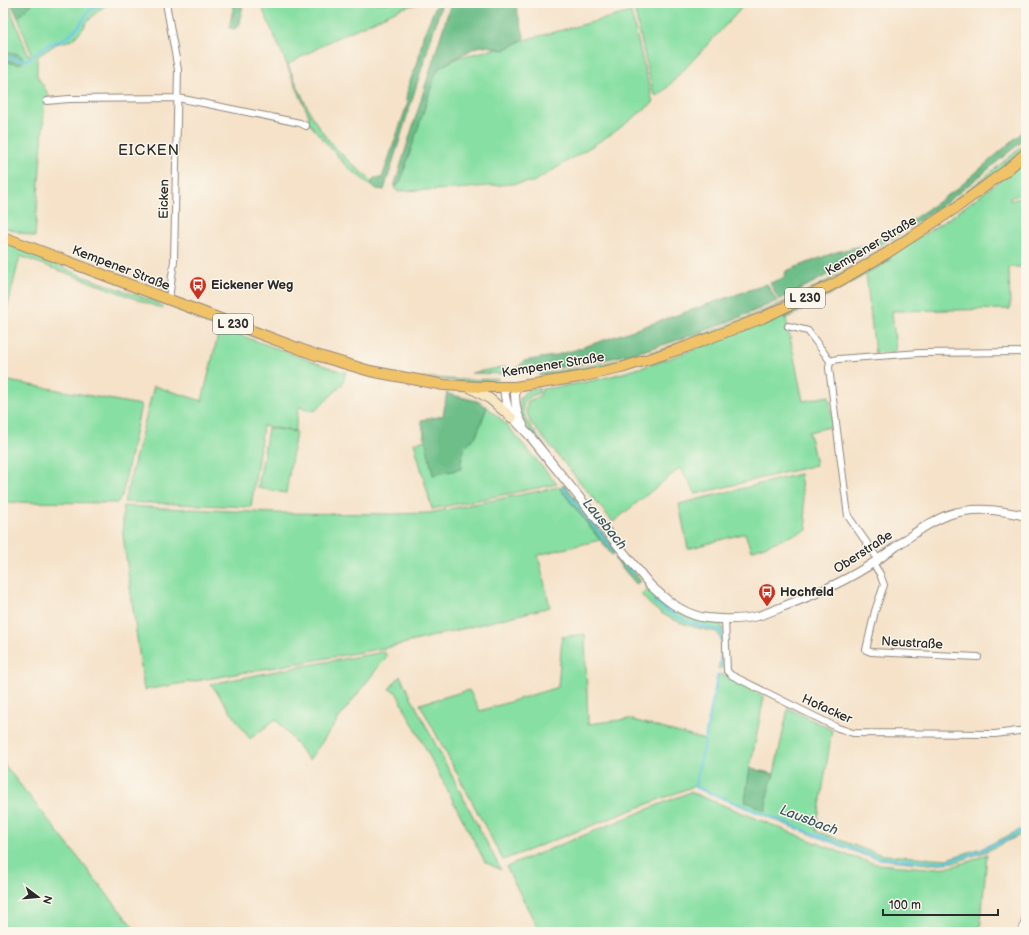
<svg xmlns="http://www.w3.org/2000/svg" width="1029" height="935" font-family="'Balsamiq Sans',sans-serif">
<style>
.green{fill:#87dfa3;stroke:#598567}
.forest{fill:#6dbe89;stroke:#4c745a}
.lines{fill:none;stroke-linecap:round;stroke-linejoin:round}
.stream{stroke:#67c6e5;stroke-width:2.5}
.minor-casing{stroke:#90867a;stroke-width:8}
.tertiary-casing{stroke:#90867a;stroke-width:10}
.secondary-casing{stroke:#90867a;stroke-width:11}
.primary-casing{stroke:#90867a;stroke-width:12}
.minor{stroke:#fff;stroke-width:6}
.tertiary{stroke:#fff;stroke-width:8}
.secondary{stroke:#f9e7c3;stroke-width:9}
.primary{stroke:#f1c369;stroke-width:10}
.labels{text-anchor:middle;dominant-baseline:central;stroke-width:3;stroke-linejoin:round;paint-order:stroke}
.shield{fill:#fbf7ec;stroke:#696865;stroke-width:1}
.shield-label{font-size:12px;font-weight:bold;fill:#2b2b2b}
.street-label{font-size:13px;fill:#2b2b2b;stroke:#fbf7ec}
.poi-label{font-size:13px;font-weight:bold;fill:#2b2b2b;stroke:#fbf7ec;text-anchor:start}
.water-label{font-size:14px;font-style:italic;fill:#3d5a63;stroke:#fbf7ec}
.quarter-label{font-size:15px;letter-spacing:1px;fill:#2b2b2b;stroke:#fbf7ec}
</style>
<rect width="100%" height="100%" fill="#fbf7ec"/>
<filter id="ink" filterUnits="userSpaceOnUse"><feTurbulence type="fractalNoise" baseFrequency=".025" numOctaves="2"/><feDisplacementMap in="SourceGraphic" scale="8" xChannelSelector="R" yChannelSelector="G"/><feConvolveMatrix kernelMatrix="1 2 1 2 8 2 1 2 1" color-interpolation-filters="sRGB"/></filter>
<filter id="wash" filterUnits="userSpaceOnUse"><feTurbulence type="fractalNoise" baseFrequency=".012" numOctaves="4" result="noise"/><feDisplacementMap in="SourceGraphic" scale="16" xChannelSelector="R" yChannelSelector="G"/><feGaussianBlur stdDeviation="0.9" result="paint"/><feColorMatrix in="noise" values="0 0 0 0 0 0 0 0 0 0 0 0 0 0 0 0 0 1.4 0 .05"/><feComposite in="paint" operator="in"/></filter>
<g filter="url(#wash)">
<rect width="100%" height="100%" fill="#f5e2c9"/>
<path class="green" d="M3,3H8L28,55L31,53L18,18L33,3H109L99,10L86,23L83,29L72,40L56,44L37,57V76L50,97L45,100L35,237L3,227V61L17,64L13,53L3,52Z
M260,3H422L402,8L332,40L287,65Z
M633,3H745L738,12L663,92L657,96L653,93Z
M631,12L653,103L613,133L537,180L532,182L457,189L397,191L394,187L397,186L401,180L424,106L436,73L440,67L460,57L495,49L504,50L520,41Z
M288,65C296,82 303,100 312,116C326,142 349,162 372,181V186L347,167L308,122L309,116L287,66Z
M1026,143V146L997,172L956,203L914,232L828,282L792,300L719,332L651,353C697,337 742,321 786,301C874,260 953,206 1026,143Z
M1026,161V192L1010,198V201L1023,197V267H1009L1010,309L892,311L896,351L875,353L866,274C874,269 888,265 890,256L951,217Z
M3,243L40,257L82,276L156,302L162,306L163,309L20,256L3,325Z
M782,313L784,318H786L803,401L829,396L833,426L809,432L816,465L696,494L680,468L613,522L531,423L526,410L528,401L540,396L542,389C605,382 666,361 723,338C743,330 763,322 782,313Z
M220,327L233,335L237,334L342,372H346L342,385L315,411L299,407L295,431L263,426L251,507L124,502L154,386L202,401Z
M644,354V356C610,367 575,373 539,376L540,374L593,366Z
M504,367L511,368L510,374L471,373Z
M421,377L465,380L499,379C488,388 436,379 421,377Z
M3,380L141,405L122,496L117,503L3,502Z
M539,388V393C534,395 528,396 525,401C516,414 540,438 547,449V451C540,443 528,431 524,421C516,404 517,390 539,388Z
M487,407L503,421L557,484L432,509L414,443L426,440L433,475L461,461L464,448L476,436Z
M268,428L296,432L286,493L258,488Z
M800,474L807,530L751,551L745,533L688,549L679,504Z
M559,487L600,540L538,555L550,607L390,647L144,690L123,535V506L275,513L393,514L429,513Z
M647,589C660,600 674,613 691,619C700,621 710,622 720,623L722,626L725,653L722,668L718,669C720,658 725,641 717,632C689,627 658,618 641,594Z
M585,634L588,724L629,719L705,740L717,675L721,674L764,697L750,768L774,774L788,708L832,730L816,831L866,850L883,855L947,859L985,847L1026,827V832L987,851L956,862L929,864L880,859L864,855L785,824L694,786L503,860L420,704L469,690L480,711L558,687L562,637Z
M384,652L387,656L348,706L309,760L276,719L250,739L211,684L302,666Z
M400,676L501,870L485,862L396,692L389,689Z
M3,763L137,932H3Z
M690,792L852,857L876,864L928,868L950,867L971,861L987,854L980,932H540L506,867Z"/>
<path class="forest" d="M11,3H33L18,18Z
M232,3H243L240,23L235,29L229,28L233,9Z
M437,3H442L389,174L384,190L377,189L372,186V181L374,178H382L408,102L406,100L408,86L418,62L423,36Z
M451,3H515L524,36L523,40L504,50L487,46L476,47L440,67L436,73L401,180L397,186L394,187Z
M3,52L18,54L23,58L24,61L22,63L17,64L3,61Z
M1026,129V138C998,161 970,185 940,207C889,242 835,272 779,300L770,283L784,278L786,271L836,252L872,243L909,222L957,189Z
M890,256V260L886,263L792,316L784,318L782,313Z
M767,284L777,301C735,320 691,337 646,350C605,361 562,367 520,373L518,371L517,368L524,361L553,356L578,349Z
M447,392L448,394L477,401L487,407L476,436L464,448L461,461V469L433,475L421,420L443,416Z
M565,485L617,551L612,555L559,487Z
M620,555L641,581L636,584L615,559Z
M750,768L774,775C770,783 765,802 766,811L745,801Z"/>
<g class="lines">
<path class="stream" d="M3,57L21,60H26L48,45L66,38L78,27L89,11L102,3
M563,488L632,573
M654,601C676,620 691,624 719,630L721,632L723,650L720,668
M718,675L695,787L852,849L878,858L943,862L975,853L1011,837L1026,827"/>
</g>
</g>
<g filter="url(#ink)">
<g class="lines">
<g class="minor-casing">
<path id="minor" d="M166,3L178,70L174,261L169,299
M47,101L69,99L178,98L300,123L306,126
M788,326L808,331L830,361
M878,559L848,516L829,368L830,361L838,359L920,353L1026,352
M873,563L880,574L884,585L875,611L866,650L871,652L978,657
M725,619L727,671L731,675L838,728L853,733L995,734L1026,730
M1022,932L1026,916"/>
</g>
<g class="tertiary-casing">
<path id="tertiary" d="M504,387C506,413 512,418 529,435L650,585C665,599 680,612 701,617C717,620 742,620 758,616C768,613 777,609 787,605C819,593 848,580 876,561C899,545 922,525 948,515C974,506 1000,510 1026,516
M515,387C515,401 515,412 523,425"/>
</g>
<g class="secondary-casing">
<path id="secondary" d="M469,387L490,399L512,418"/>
</g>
<g class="primary-casing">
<path id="primary" d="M3,237L316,355L370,371L444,385L480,387H515L579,377L621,368L686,347L762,318L836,283L887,253L957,207L1007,170L1026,153"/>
</g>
<use href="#minor" class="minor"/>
<use href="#tertiary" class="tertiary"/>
<use href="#secondary" class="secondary"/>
<use href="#primary" class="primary"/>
</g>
</g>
<defs>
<g id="bus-pin" transform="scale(0.9)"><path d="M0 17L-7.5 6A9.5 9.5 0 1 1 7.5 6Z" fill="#c8321e" stroke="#fbf7ec"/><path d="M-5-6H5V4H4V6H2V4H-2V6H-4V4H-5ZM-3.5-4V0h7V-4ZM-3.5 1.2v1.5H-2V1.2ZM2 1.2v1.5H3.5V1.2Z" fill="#fff"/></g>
</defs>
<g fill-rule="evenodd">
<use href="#bus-pin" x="198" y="285"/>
<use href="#bus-pin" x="767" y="592"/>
</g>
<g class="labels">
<g class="shield">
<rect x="785" y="288" width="40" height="20" rx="3"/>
<rect x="213" y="314" width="40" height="20" rx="3"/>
</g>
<g class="shield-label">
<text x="805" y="298">L 230</text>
<text x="233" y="324">L 230</text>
</g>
<g class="street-label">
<text transform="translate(164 199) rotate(-89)">Eicken</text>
<text transform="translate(871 246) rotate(-31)">Kempener Straße</text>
<text transform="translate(121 268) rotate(21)">Kempener Straße</text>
<text transform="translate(553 365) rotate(-9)">Kempener Straße</text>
<text transform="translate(863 552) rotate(-33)">Oberstraße</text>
<text transform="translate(912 643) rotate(3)">Neustraße</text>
<text transform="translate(827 709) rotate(24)">Hofacker</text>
</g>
<g class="poi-label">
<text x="211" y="285">Eickener Weg</text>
<text x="780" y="592">Hochfeld</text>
</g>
<g class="water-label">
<text transform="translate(605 524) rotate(51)">Lausbach</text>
<text transform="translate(809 820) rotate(21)">Lausbach</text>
</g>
<g class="quarter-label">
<text x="149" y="150">EICKEN</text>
</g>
</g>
<rect width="1029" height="935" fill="none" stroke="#fbf7ec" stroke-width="16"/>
<g transform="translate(38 897) rotate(106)" stroke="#fbf7ec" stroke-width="3" paint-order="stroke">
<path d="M0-3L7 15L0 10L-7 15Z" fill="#2b2b2b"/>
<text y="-6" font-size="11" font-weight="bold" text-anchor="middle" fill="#2b2b2b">N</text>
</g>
<path d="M883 909v6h115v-6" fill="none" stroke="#2b2b2b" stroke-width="2"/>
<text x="889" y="909" font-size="12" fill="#2b2b2b" stroke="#fbf7ec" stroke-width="3" paint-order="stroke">100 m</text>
</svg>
